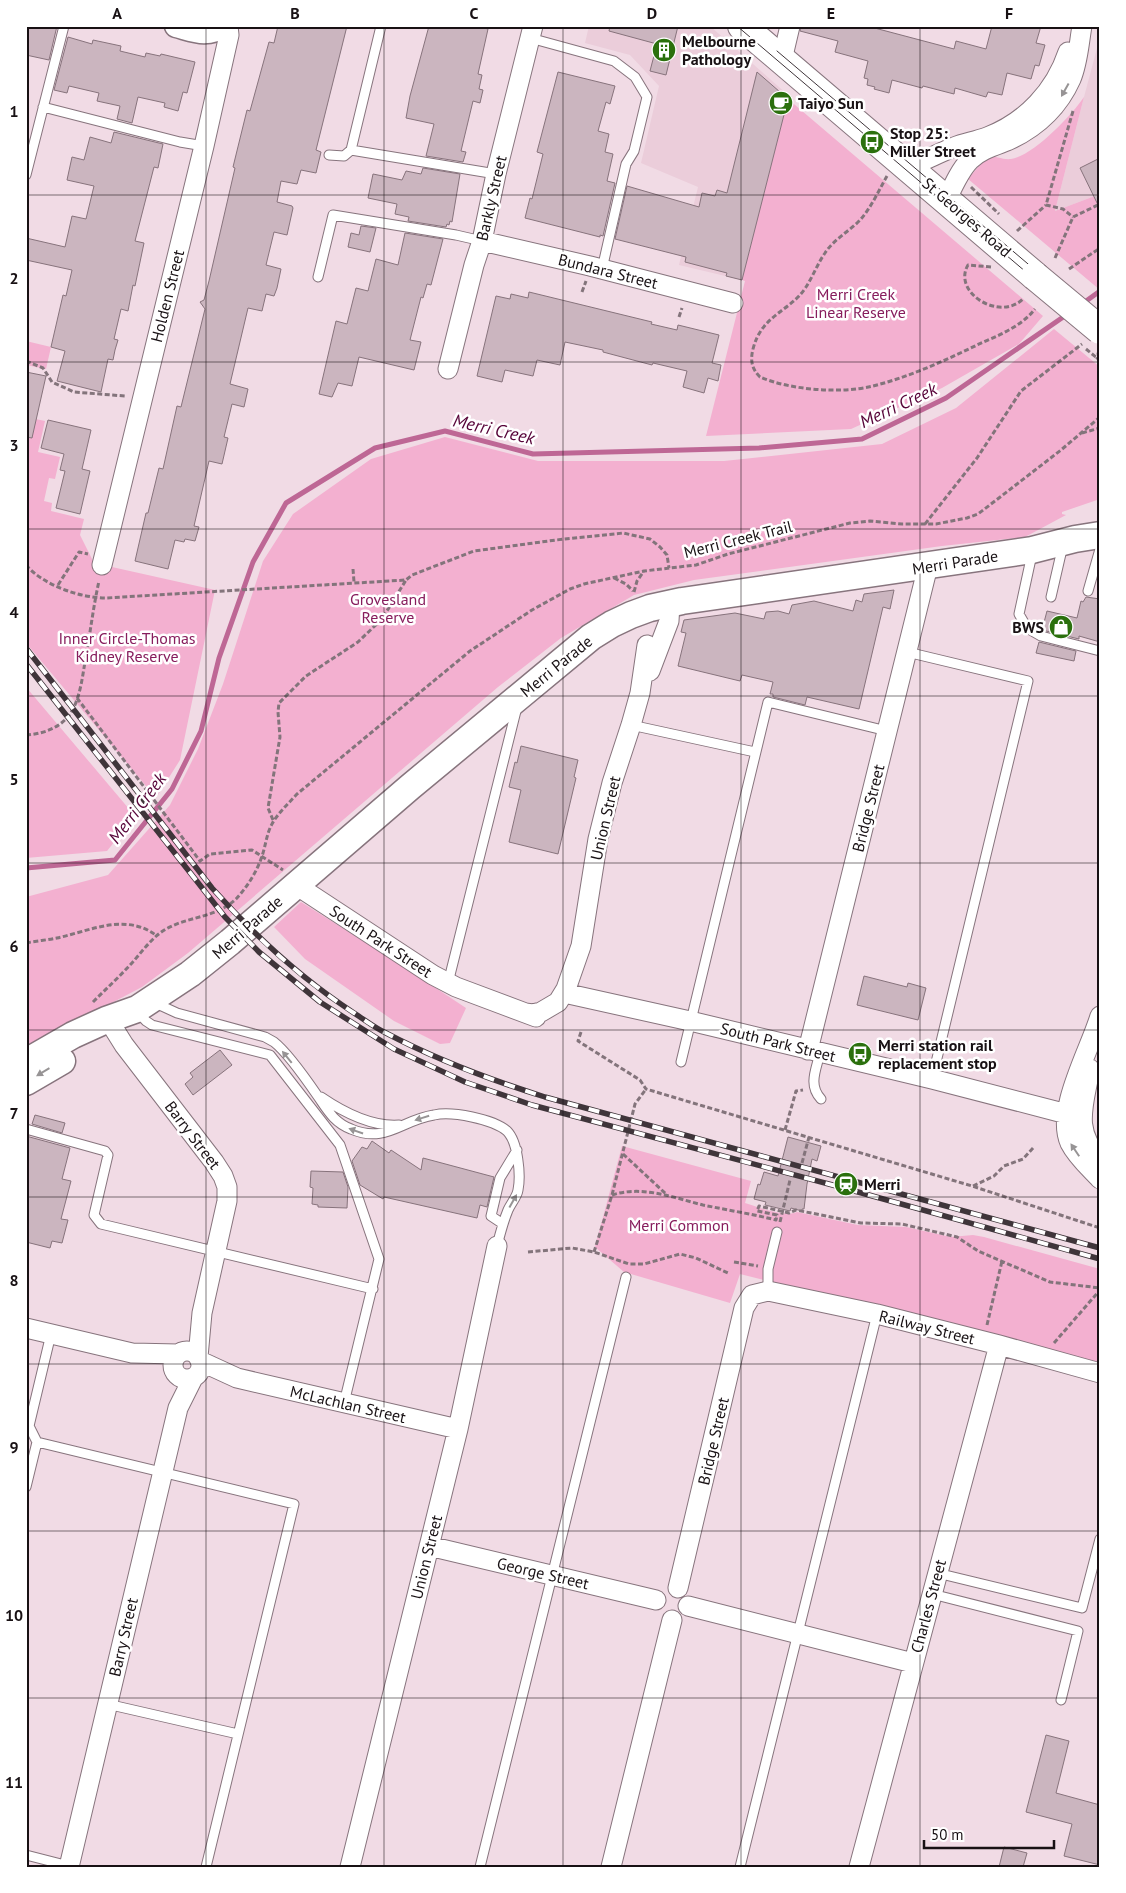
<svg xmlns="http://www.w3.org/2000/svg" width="1126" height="1893" font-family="'PT Sans',sans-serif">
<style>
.built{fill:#ebcdda}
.green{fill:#f3b0d0}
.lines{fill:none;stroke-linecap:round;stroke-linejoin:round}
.stream{stroke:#be6795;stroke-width:5}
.building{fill:#cbb5bf;stroke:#87737c}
.service-casing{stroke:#87747d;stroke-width:11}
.minor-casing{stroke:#87747d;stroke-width:21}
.tertiary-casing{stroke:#87747d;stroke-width:25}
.secondary-casing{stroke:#87747d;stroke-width:29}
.trunk-casing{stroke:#87747d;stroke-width:30}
.path{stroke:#83747b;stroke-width:3;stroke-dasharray:5 2.5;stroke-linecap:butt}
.service{stroke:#fff;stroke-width:9}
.minor{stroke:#fff;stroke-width:19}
.tertiary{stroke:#fff;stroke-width:22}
.secondary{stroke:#fff;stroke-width:26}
.trunk{stroke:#fff;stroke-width:28}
.tram{stroke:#3f353a;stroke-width:1}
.rail-casing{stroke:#3f353a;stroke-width:5.5}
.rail{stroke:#fff;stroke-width:4;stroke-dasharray:11;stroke-linecap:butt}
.trunk-bridge-casing{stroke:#87747d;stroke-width:30;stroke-linecap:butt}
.path-bridge{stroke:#83747b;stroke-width:3;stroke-dasharray:5 2.5;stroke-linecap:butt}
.trunk-bridge{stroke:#fff;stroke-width:28}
.oneway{fill:#979495}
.grid{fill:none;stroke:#181114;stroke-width:1;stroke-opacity:0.55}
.labels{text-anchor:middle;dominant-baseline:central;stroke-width:5;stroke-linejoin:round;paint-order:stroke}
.poi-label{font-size:16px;font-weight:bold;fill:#181114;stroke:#fff;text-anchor:start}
.street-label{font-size:16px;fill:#181114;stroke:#fff}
.park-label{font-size:16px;fill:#871d5d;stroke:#fff}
.water-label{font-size:18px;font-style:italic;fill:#560338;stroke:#fff}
.neatline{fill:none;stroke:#181114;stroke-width:2}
.grid-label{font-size:16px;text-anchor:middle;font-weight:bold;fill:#181114}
</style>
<rect width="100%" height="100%" fill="#f1dbe5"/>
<path class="built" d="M589,26H710L788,95L742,280L679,265L698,187L641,163L659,86L630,55L585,43Z
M1100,37V194L1055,211L1084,97Z"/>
<path class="green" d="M1084,97L1055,211L1100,194V290L968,179L988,155C994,156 1004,160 1011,159C1033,156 1072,115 1084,97Z
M788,99L1043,316L1019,344L942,388L851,429L706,436L745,281L742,280Z
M1054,329L1100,367V499L1062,512V514L1066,515L1025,537L942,546L694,580L634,595L561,638L498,687L188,953L142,987L26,1048V897L108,875L170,805L198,749L223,684L263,561L293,514L371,459L445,437L538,461H724L882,444L956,408Z
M26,341L51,347L46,369L26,365Z
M26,417L45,421L38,452L60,457L55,479L49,478L44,501L52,503L51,511L84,519L80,535L94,563L215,590L180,760L156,798L26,643Z
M26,687L135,816L107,851L26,858Z
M301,902L392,959L466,1008L450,1043L440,1044L394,1021L305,959L274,927Z
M622,1146L751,1181L745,1203C758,1207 785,1218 797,1212L858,1225L906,1227L951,1237L973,1235L984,1237L1100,1269V1364L740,1274L730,1303L624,1272L595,1247Z"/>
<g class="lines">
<path class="stream" d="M1082,304L1100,291
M26,868L115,860L172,789L201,731L219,658L253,562L286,503L375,448L445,431L533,454L759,448L862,439L946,398L1069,313"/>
</g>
<path class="building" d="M26,26H57L49,60L26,55Z
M278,26H347L316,150L321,152L316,173L301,170L297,184L281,181L277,202L292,206L293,208L287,235L274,232L266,265L281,269L277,288L274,296L266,294L262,311L248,308L230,384L248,389L244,407L232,404L224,437L228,438L222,464L209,461L194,526L199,527L195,541L185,539L184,542L175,540L168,569L135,561L146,513H148L159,468L163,469L177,406L181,407L194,354L205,309L200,302L204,300L209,281L235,168L233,167L247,110L250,111L269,42L274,43Z
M429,26H476L488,29L478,74L482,75L479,89L483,90L480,103L473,101L461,151L466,152L463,162L426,156L434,124L406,118L410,96Z
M610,26H678L666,75L650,71L657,44L609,31Z
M801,26H867L954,49L956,41L986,49L992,26H1041L1036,43L1045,45L1039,66L1035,65L1031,79L1007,73L1002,95L988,92L986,97L955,88L954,94L923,86L922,88L892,80L889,93L874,89L875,87L867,85L868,79L864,78L868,61L835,52L838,41L800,31Z
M68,37L92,44L93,40L121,46L120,51L145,57L146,53L160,56L161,54L195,62L187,93L183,92L178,111L164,107L165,103L138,97L132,123L117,119L120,106L97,101L99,93L69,86L67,93L54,90Z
M558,72L615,86L610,104L606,102L598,131L609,134L605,152L613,154L607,181L615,183L603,236L600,235V237L525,218L530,198L532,199L543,154L537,152Z
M757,72L788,99L742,280L726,276L727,273L685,262L686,257L615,239L627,186L699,207L702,193L715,196L717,190L727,193Z
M114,132L163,144L158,168L154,167L135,241L144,243L135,286L133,285L128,311L121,309L114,339L118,340L115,350L113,360L108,359L101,392L57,381L65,351L51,347L63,295L66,296L72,270L26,260V238L65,247L72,216L86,219L94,186L67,180L72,157L84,160L90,137L111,143Z
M1100,158V209L1080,168Z
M423,168L460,174L452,222L450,221L449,225L447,224L446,227L408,221L409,217L395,214L397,204L368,198L373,174L402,180L406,171L421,174Z
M361,226L376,228L370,252L348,247L351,233L359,235Z
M405,233L443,239L431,285L427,284L423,298L421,297L410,340L421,342L414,370L359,357L352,386L338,383L332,397L319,394L336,321L347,324L356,288L368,291L376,259L398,265Z
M529,292L652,322L651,324L677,330L678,325L719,335L712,363L721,365L718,381L708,378L704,393L683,387L687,371L653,363L652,365L603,352V350L565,342L560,365L537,360L533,376L505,370L502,382L477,376L496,296L510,299L511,294L528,298Z
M26,372L46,376L32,438L26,437Z
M48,420L91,430L82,469L90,471L80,514L56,508L65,471L60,470L64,454L41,448Z
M894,590L890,609L883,607L859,709L807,697L805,705L773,697V694H770L773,682L742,675L740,681L678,666L686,633L681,632L684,620L735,613L764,619L766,612L778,611L789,614L792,605L814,601L853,611L856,600L862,602L864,594Z
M1086,597L1100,599V642L1079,636V639L1042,630L1047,611L1077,618L1081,601L1083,602Z
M1039,642L1076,651L1074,661L1036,653Z
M521,746L578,760L574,777L576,778L558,854L509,842L521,790L509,787L515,762L517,763Z
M864,976L907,987L908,983L926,988L918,1020L857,1005Z
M220,1050L232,1065L193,1095L185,1084L193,1077L190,1073Z
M35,1115L65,1123L62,1133L32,1124Z
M26,1136L70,1148L62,1179L71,1181L61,1219L68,1220L62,1243L52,1241L50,1248L26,1242Z
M788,1137L821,1146L817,1161L812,1159L807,1184L804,1209H802V1211L791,1208L790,1211L765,1205L766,1202L754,1199L758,1184L760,1185L764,1172L778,1176Z
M372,1141L389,1153L391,1150L421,1170L423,1158L494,1177L487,1207L480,1205L477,1218L384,1197L383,1199L360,1185L352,1161L362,1147L367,1149Z
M311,1171L343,1172L348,1187L347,1208L318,1207V1205L312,1204L313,1188L310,1187Z
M1046,1735L1069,1741L1056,1793L1100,1805V1865L1064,1856L1072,1824L1026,1812Z
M1004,1847L1027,1853L1023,1867H999Z"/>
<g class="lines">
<g class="service-casing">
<path id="service" d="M381,26L351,150L496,174
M530,38L614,61L635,77L647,97L634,151L626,164L602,269
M43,107L180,142L204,146
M329,155L344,156L351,150
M26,175L64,26
M318,277L333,215L456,235L482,241
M1032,554L1019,614L1027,628L1041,636L1100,651
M1088,591L1100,549
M1051,597L1063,545
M907,652L1028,681L932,1079
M631,725L755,752
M448,983L517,707
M153,1002L177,1013L265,1037L274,1042C288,1053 306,1079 317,1095C327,1109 333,1122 351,1129C386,1144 401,1120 434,1115C452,1111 493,1119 507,1131C518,1142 521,1175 518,1190C517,1197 511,1203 508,1210C503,1222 500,1234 497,1246
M138,1012L146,1021L152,1025L270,1055L340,1145L379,1259L344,1403
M820,1053C816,1070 808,1085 821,1099
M681,1062L768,702L887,731
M321,1097C343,1112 371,1127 399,1125
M26,1129L105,1151L108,1155L94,1215L101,1224L373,1289
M503,1224L491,1216L500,1178L517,1150
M768,1291V1269L777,1232
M37,1442L294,1504L206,1867
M26,1487L37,1442L29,1426L51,1334
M937,1573L1082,1608L1100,1539
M932,1594L1078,1631L1061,1700
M107,1704L238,1734
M26,1855L69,1866
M480,1867L626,1277
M740,1867L877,1314"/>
</g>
<g class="minor-casing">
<path id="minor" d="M782,60L790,26
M908,167C924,161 939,153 954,147C965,143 976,141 987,137C1026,122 1055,91 1068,52
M947,199C953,186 960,170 970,160C980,150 994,146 1007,141C1036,128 1058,108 1071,79C1078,63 1079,43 1082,26
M482,241L590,266L733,303
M448,369L474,265L482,241L496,174L533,26
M102,565L204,146L229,35L228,26
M650,671L669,621L670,603
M296,885L433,975L456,987L536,1017
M564,993L690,1021L932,1079L1067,1114L1082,1116
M525,1013L533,1014L541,1012L558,1002L566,989L581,946L598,839L612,783L631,725L640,693L647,645
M1100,1016C1090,1050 1055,1110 1070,1143C1077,1157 1090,1168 1100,1179
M114,1029L124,1045L214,1162L223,1176L227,1187V1201L202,1313L198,1357
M808,1050L928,566
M1090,1069C1084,1106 1072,1128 1100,1160
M26,1328L132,1353L178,1354
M173 1365a14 14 0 1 1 28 0a14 14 0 1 1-28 0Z
M200,1361L237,1378L458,1429
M429,1546L656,1600
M678,1588L744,1308L752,1295L768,1291L877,1314L999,1345L1100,1373
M688,1606L913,1663
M69,1867L178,1408L193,1378
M350,1867L458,1429L497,1246
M611,1867L672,1620
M859,1867L999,1345"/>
</g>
<g class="tertiary-casing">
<path id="tertiary" d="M176,26C195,31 207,37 224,26"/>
</g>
<g class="secondary-casing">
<path id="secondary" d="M26,1062L73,1035L106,1020L137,1009L190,974L230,942L410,787L591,637L612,624L631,615L650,608L682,601L1032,550L1075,539L1100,535
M26,1082L62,1061"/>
</g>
<g class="trunk-casing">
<path id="trunk" d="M742,26L1035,276"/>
</g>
<path class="path" d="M1073,111L1046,205L1063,209L1073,217
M887,176C879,190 872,206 861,219C850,231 834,239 825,253C818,263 813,276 806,287C790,312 762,314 753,349C750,361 752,369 760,377C790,390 841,394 873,386C909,377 944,361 977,345C997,336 1021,327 1035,309
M971,187L999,214
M1017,231L1046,205
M1055,258L1073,217L1100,204
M991,267L968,265C952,292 999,322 1023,299
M1069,269L1100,248
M582,292L586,281
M679,317L682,308
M1099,350L1097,358L1100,360
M26,361L43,368L52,382L74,392L125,396
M1082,433L1100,428
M925,524L977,458L1021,391L1082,344
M26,565C43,585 80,598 106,598L406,580L412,575L474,551L556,540L623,533L650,539L660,547L667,555L669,568
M353,569L354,582
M614,578L626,584L633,591
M58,585L79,552L88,554
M634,592L637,581L644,571
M77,698L200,861L210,854L252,850L283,870
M26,735C43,734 60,728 70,714C80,699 82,679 85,662C90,635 93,608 99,581
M273,820L268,808L280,737L278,712L279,703L306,676L358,642L382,619L406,580
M26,943C36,941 47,940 57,938C90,931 126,912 157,936
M93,1002C106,989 119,977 131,964C142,952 152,937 166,929C189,916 216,918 236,899C248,886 258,870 263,853C266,843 267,833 272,824C278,813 288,804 297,794L470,651L532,610L570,589L584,584L644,571L696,565L728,554L850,523L870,521L902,524H936L967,518L978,514L1008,491L1061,450L1100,417
M581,1032L578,1041L640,1080L646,1089L972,1186L1100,1228
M785,1130L796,1091L803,1090
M623,1154L666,1194
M802,1163L809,1137
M973,1186L994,1176L1004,1166L1023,1159L1034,1147
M612,1195C643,1185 674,1198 703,1205C727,1210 752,1214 776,1220L777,1215L757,1211L759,1206L789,1213L796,1210L861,1223L902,1224L957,1237L978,1251L1050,1282L1100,1288
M780,1222L790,1180
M528,1252L572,1248L594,1252L629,1264H644L680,1254L696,1258L730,1274
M594,1252L612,1195L635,1104L646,1089
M734,1262L758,1266
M987,1325L1002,1261
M1054,1343L1100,1290"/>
<use href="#service" class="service"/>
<use href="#minor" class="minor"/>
<use href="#tertiary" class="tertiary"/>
<use href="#secondary" class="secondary"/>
<use href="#trunk" class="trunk"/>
<path class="tram" d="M737,26L1100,335
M777,51L1100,325"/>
<g class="rail-casing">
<path id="rail" d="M26,648L212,888C255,936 300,978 354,1013C365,1020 375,1028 386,1033C437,1060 491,1080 545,1097L1100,1248
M26,664L225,917L259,952L320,1002L394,1049L465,1082L532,1105L840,1187L1100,1259"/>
</g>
<use href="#rail" class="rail"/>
<g class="trunk-bridge-casing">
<path id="trunk-bridge" d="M1035,276L1100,330"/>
</g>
<path class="path-bridge" d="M1086,349L1097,358"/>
<use href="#trunk-bridge" class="trunk-bridge"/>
</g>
<defs><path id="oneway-solid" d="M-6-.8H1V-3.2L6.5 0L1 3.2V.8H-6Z" transform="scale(1.25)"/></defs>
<g class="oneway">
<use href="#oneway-solid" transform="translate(1065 90) rotate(119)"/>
<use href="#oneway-solid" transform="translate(287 1057) rotate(-129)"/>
<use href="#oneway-solid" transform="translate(43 1072) rotate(149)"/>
<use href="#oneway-solid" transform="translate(422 1118) rotate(163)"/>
<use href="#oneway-solid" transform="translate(356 1131) rotate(-161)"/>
<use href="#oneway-solid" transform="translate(1075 1150) rotate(-124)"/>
<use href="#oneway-solid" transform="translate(513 1201) rotate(-61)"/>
</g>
<path class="grid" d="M206,26V1867M384,26V1867M563,26V1867M741,26V1867M920,26V1867M26,195H1100M26,362H1100M26,529H1100M26,696H1100M26,863H1100M26,1030H1100M26,1197H1100M26,1364H1100M26,1531H1100M26,1698H1100"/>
<defs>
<g id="building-disc" transform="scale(1.25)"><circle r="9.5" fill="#2b700d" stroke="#fff"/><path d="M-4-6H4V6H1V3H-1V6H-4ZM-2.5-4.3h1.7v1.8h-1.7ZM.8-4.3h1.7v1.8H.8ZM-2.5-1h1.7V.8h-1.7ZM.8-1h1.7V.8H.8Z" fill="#fff"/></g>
<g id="cafe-disc" transform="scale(1.25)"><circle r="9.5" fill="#2b700d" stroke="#fff"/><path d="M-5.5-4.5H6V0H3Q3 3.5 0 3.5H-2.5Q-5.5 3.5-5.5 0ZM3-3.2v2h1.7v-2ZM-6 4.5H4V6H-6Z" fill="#fff"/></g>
<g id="bus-disc" transform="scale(1.25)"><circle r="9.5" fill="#2b700d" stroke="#fff"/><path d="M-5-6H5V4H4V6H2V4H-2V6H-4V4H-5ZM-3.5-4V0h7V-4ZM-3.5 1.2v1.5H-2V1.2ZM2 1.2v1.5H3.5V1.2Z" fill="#fff"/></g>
<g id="shop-disc" transform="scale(1.25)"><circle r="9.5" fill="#2b700d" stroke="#fff"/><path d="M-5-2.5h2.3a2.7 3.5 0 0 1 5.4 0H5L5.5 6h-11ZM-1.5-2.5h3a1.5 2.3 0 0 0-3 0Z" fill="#fff"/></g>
<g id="station-disc" transform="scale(1.25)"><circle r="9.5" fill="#2b700d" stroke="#fff"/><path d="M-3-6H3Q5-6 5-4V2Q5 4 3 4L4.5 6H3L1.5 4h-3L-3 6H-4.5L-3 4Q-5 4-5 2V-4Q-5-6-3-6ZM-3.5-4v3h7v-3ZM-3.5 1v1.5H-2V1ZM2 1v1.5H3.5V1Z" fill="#fff"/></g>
</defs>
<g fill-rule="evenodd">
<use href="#building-disc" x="664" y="50"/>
<use href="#cafe-disc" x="781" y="103"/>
<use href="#bus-disc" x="872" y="142"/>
<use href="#shop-disc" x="1061" y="627"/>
<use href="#bus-disc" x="860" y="1054"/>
<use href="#station-disc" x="846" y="1184"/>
</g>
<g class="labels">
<g class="poi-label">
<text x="682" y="41">Melbourne<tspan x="682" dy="18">Pathology</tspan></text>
<text x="798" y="103">Taiyo Sun</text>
<text x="890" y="133">Stop 25:<tspan x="890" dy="18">Miller Street</tspan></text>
<text x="1044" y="627" text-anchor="end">BWS</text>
<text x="878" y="1045">Merri station rail<tspan x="878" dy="18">replacement stop</tspan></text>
<text x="864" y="1184">Merri</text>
</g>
<g class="street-label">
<text transform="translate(491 198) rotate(-77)">Barkly Street</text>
<text transform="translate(967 217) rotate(41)">St Georges Road</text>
<text transform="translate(608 271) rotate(14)">Bundara Street</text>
<text transform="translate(167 296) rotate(-76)">Holden Street</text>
<text transform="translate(738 539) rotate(-14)">Merri Creek Trail</text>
<text transform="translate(955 562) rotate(-9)">Merri Parade</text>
<text transform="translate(556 666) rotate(-39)">Merri Parade</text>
<text transform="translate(868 808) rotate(-76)">Bridge Street</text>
<text transform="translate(605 818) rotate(-77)">Union Street</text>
<text transform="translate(247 927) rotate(-41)">Merri Parade</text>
<text transform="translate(381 941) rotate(33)">South Park Street</text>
<text transform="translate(778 1042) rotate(14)">South Park Street</text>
<text transform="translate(193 1135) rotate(53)">Barry Street</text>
<text transform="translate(927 1327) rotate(14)">Railway Street</text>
<text transform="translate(348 1404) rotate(13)">McLachlan Street</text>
<text transform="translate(713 1441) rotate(-77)">Bridge Street</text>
<text transform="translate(426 1557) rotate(-76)">Union Street</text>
<text transform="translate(543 1573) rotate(13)">George Street</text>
<text transform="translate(928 1606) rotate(-75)">Charles Street</text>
<text transform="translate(123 1637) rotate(-77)">Barry Street</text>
</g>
<g class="park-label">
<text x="856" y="294">Merri Creek<tspan x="856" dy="18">Linear Reserve</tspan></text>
<text x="388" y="599">Grovesland<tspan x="388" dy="18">Reserve</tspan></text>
<text x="127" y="638">Inner Circle-Thomas<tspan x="127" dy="18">Kidney Reserve</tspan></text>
<text x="679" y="1225">Merri Common</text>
</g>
<g class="water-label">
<text transform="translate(898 405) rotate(-25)">Merri Creek</text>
<text transform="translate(494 429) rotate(13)">Merri Creek</text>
<text transform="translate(137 808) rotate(-53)">Merri Creek</text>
</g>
</g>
<rect width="1126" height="1893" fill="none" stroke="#ffffff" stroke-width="55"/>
<path d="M924 1840v8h130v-8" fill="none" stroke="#181114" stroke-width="2.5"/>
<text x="931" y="1840" font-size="15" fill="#181114" stroke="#ffffff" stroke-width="4" paint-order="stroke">50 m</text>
<rect x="28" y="28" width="1070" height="1838" class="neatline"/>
<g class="grid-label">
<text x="117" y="19">A</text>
<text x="295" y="19">B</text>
<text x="474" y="19">C</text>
<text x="652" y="19">D</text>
<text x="831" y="19">E</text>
<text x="1009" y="19">F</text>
<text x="14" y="117">1</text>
<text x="14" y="284">2</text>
<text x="14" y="451">3</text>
<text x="14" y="618">4</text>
<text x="14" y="785">5</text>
<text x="14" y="952">6</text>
<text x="14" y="1119">7</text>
<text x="14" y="1286">8</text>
<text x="14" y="1453">9</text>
<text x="14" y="1621">10</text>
<text x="14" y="1788">11</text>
</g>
</svg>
